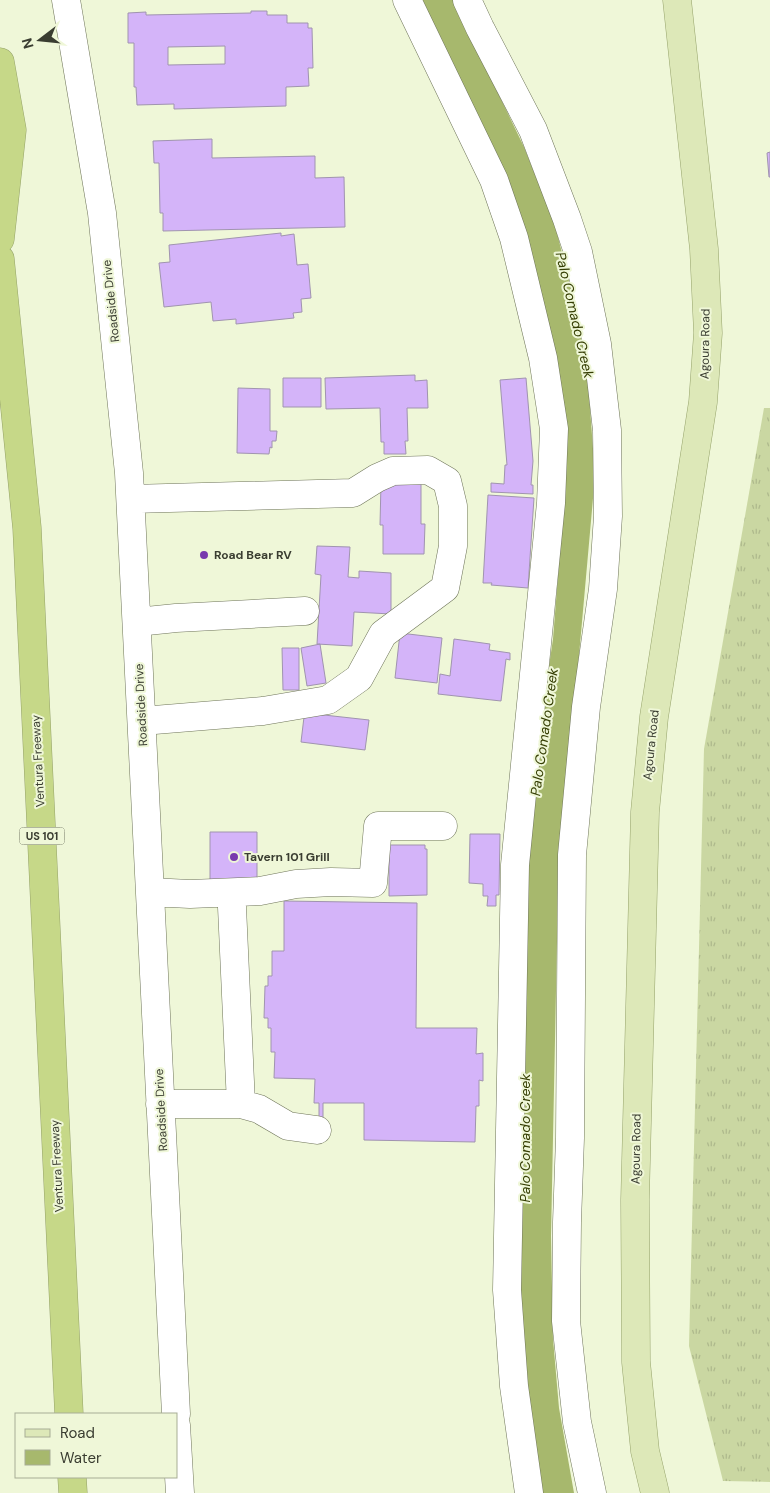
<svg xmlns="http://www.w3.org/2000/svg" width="770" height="1493" font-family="'DM Sans',sans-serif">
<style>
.grass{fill:url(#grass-tufts)}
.water{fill:#a7b86d}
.building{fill:#d4b4f9;stroke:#a094af;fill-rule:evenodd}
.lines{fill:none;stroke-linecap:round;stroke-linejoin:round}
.minor-casing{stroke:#6f755a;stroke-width:29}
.major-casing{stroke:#95a26a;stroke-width:29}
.highway-casing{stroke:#95a26a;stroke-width:29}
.minor{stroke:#fff;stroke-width:28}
.major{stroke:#dde8b8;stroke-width:28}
.highway{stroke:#c6d888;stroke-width:28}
.poi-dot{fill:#7839ad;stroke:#eff7d8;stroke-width:2}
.labels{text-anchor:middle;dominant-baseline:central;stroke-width:4;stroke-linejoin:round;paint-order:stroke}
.shield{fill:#eff7d8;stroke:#707563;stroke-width:1}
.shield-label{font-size:11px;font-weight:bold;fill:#3a3d31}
.street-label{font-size:12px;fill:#3a3d31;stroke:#eff7d8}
.poi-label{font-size:12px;font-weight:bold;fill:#3a3d31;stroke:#eff7d8;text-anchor:start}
.water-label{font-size:14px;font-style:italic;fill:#353e03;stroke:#eff7d8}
</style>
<defs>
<pattern id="grass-tufts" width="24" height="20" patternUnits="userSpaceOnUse" patternTransform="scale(1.25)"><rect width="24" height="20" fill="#cad7a2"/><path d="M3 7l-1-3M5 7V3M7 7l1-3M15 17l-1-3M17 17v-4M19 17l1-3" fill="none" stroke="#aeb98c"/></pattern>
</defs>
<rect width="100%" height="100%" fill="#eff7d8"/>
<path class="grass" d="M764,408H770V1482L723,1481L689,1346L704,749Z"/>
<path class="water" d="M420,0H453L524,147L555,225L574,301L587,367L595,476L577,678L559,843L551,1236L553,1339L559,1408L574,1493H540L532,1445L518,1291L519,1204L523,1199L527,844L547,680L553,639L566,475L562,419Z"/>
<path class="building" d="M251,11H267V15H287V23H308V28H312L313,68H308L309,86L286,87V106L174,109V104L137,105L136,87H134V43H128V13L146,12V15L251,13ZM225,46V64L168,65V47Z
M212,139V158L315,156V178L344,177L345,227L163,231V213H160L159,163H154L153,141Z
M770,152V177H769L767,153Z
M281,233V236L294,234L297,265L308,264L311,298L301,299L302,312L293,313L294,318L236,324V319L213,321L211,302L164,307L159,263L170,262L169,245Z
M415,375V381L427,380L428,408H407L408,441H405L406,454H384V442H381L380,408L326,409L325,378Z
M283,378H321V407H283Z
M526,378L533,461L531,485H533V494L491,492V483L504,484L505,465H507L500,380Z
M238,388L270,389V431H277L276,441H272V448L270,447L269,454L237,453Z
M381,483H421V524H425L424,554H383V525H380Z
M488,495L534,498L528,588L491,585L492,583H483Z
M317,546L350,547L348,577L359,578V571L391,573V614L354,612L352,646L317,644L321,575L315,574Z
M400,633L442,638L437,683L395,678Z
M454,639L490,644L489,650L510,653V660L506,659L501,701L438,694L440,674L450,676Z
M320,644L326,683L307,686L301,648Z
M282,648H299V690H283Z
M306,713L369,720L365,750L301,742L304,717Z
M210,832H257V883H210Z
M470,834H500L499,895H496V906H487L488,896H483V884L469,883Z
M389,845H425V849H427V895L389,896Z
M284,901L417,903L416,1028H477L476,1054L483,1053V1081L479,1080V1106H476L475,1142L364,1140V1103H323V1139H319V1103H314L315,1079L274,1078L275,1052H271V1028H268V1018H264L265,986H268V976H272V951H284Z"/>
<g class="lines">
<g class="minor-casing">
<path id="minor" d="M66,0L102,213L129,473L176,1414
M407,0L494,180L514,238L543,358L554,429L551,503L515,865L507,1290L514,1386L529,1493
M467,0L480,28L533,130L567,219L578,252L597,344L607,430L608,516L603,589L586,707L572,855L570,1138L567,1222L566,1321L577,1422L592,1493
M131,499L353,493L377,478L393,471L428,470L447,481L453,506V546L445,588L383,634L359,678L328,700L263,711L142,721
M137,622L176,618L305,611
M150,892L190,894L260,891L296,884L331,882L373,883L378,826H443
M160,1104H241L232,907
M241,1104L259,1109L288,1126L317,1130
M176,1425L180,1493"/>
</g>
<g class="major-casing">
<path id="major" d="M655,1493L645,1451L636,1362L635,1200L645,812L654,717L703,402L708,333L704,249L677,0"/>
</g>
<g class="highway-casing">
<path id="highway" d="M0,62L12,130L0,239
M0,259L27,528L69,1414
M72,1477L73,1493"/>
</g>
<use href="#minor" class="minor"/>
<use href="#major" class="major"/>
<use href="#highway" class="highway"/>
</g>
<g class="poi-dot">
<circle cx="204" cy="555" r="5"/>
<circle cx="234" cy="857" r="5"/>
</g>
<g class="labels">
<rect class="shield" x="19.5" y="827.5" width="45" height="17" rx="4"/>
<g class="shield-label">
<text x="42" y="836">US 101</text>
</g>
<g class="street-label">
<text transform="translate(111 301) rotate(-96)">Roadside Drive</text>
<text transform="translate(705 344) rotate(-89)">Agoura Road</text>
<text transform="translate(141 705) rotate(-93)">Roadside Drive</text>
<text transform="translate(651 745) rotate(-84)">Agoura Road</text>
<text transform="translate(38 761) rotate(-93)">Ventura Freeway</text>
<text transform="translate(161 1110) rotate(-93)">Roadside Drive</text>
<text transform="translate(636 1149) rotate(-89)">Agoura Road</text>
<text transform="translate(57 1166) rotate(-93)">Ventura Freeway</text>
</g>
<g class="poi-label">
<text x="214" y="555">Road Bear RV</text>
<text x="244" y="857">Tavern 101 Grill</text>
</g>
<g class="water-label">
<text transform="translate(575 315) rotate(77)">Palo Comado Creek</text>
<text transform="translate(544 732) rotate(-82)">Palo Comado Creek</text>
<text transform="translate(525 1138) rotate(-90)">Palo Comado Creek</text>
</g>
</g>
<rect x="15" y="1413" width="162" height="65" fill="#eff7d8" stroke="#a7ad95"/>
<rect x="25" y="1429" width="25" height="8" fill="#dde8b8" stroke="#a7ad95"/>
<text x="60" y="1438" font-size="15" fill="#3a3d31">Road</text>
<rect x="25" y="1450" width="25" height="15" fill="#a7b86d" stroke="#a7ad95"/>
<text x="60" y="1463" font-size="15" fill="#3a3d31">Water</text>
<g transform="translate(40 40) rotate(254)" stroke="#eff7d8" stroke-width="4" paint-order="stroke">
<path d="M0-4L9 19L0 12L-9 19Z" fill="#3a3d31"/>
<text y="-8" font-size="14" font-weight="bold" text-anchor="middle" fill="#3a3d31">N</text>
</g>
</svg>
